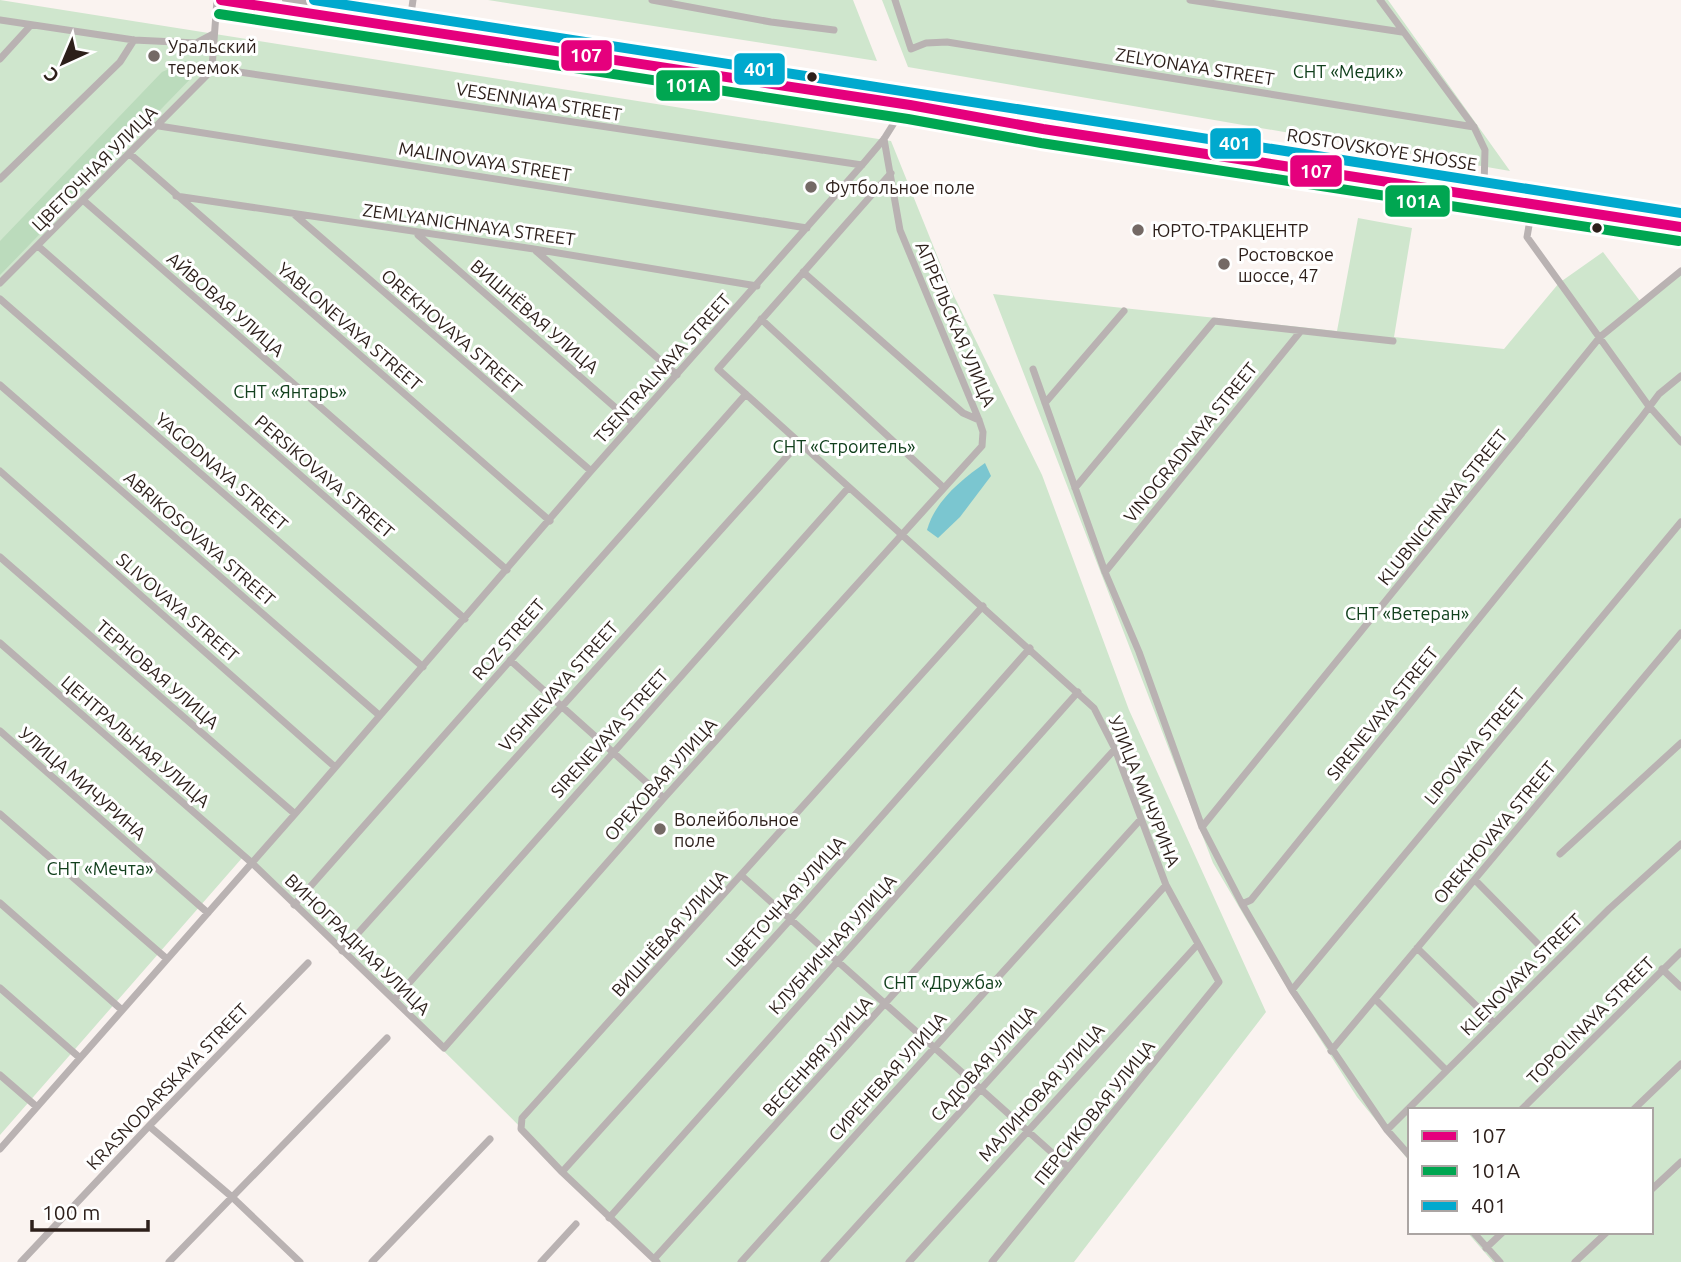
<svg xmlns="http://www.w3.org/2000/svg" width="1681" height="1262" font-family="Ubuntu,sans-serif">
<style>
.green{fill:#cfe6cd}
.forest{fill:#bbdbbc}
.water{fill:#7bc6d0}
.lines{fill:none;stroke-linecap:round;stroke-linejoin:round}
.street{stroke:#b9b2b2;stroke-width:7}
.highway{stroke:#b7b0af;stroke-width:14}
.bus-1-casing{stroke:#fff;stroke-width:16}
.bus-2-casing{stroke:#fff;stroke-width:16}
.bus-3-casing{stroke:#fff;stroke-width:16}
.bus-1{stroke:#e5007d;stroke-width:10}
.bus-2{stroke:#00a651;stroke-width:10}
.bus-3{stroke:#00a9ce;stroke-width:10}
.poi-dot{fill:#746965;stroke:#fff;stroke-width:2.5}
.bus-dot{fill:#2c1f1a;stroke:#fff;stroke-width:2.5}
.labels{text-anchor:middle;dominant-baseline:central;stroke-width:6;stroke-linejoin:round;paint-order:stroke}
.poi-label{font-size:18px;fill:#2c1f1a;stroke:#fff;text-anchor:start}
.street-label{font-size:18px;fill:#2c1f1a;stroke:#fff}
.park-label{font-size:18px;fill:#12401d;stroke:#fff}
.line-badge{stroke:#fff;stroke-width:2.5}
.badge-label{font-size:19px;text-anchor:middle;font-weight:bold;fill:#fff}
</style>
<rect width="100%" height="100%" fill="#faf3f0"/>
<path class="green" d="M0,0L891,141L951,290L1042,475L1129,710L1266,1012L1074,1262H654C519,1125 384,989 242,858L0,1135Z
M488,0H853L877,61Z
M882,0H1388L1510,171L908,67Z
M1358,218L1412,228L1394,337L1504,349L1559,283L1603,252L1640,301L1681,269V1262H1493L1467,1232H1651V1110H1410V1162L1357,1097L1278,973L1213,863L993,294L1337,331Z"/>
<path class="forest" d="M186,61L199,70L0,275V241L162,72Z"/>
<path class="water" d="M985,463L991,476L960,517L938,538L927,530C935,501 961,480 985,463Z"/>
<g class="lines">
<path class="street" d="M652,0L771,22L834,30
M895,0L911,49L926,43L947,42L1474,127
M1190,0L1402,32
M1380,0L1474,127L1485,150L1484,186
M0,20L134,40L196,43L213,34
M410,21L413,0
M0,59L31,25
M212,68L862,165
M159,126L807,228
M130,154L550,521
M891,173L718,369L1094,708L1115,749L1166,885L1219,982L992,1262
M0,179L120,62L134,40
M176,196L534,249L757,286
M83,200L507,570
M1533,203L1527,237L1648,405L1681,442
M295,215L591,471
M418,235L633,423
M38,246L465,619
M536,251L677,375
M803,272L963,413L979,420
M0,283L208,74L212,68L217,0
M0,299L423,667
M761,319L943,487
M1033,369L1105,572L1139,652L1202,827L1242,904L1292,990L1387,1130L1410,1156
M0,385L379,715
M1045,403L1124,311
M0,471L335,767
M1075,488L1214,321L1393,341
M0,557L295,814
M1105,572L1300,332
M0,643L252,863L444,1048L664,798L982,446L983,432L979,420L900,230L884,139
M510,660L664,798
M0,731L208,913
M0,814L167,959
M1202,827L1600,337L1681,271
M1560,854L1681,743
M742,876L1068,1167
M1475,880L1538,944
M0,903L122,1010
M1242,904L1251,900L1641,418L1659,394L1681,376
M294,905L746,394
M1417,948L1494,1023
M342,951L799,443
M1662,969L1681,987
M0,988L80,1058
M1292,990L1681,522
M1375,999L1446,1070
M394,1000L849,487
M1331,1051L1681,633
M0,1075L37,1107
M1521,1110L1681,952
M1633,1110L1681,1064
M149,1126L232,1197L300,1262
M1387,1130L1609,909L1681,844
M0,1149L295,814L591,471L862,165L884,139L899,115L893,93
M562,1172L790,920L1030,648
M1651,1190L1681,1162
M609,1218L1078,692
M1473,1232L1500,1262
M1486,1248L1503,1232
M654,1259L1115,749
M21,1262L149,1126L308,963
M169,1262L387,1038
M372,1262L490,1139
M541,1262L576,1224
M657,1262L562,1172L521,1129L522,1118L983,606
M741,1262L1141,819
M824,1262L1166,885
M909,1262L1198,944
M1575,1262L1607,1232"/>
<path class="highway" d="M221,0L910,105L1043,129L1681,227
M289,0L825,83
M901,94L1681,216"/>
<g class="bus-1-casing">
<path id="bus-1" d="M221,0L910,105L1043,129L1681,227"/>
</g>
<g class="bus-2-casing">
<path id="bus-2" d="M219,14L908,119L1041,143L1679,241"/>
</g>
<g class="bus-3-casing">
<path id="bus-3" d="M314,0C770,69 1225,143 1681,213"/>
</g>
<use href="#bus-1" class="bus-1"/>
<use href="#bus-2" class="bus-2"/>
<use href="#bus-3" class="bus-3"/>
</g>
<g class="poi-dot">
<circle cx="154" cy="56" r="7"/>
<circle cx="811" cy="187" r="7"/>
<circle cx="1138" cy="230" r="7"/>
<circle cx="1224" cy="264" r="7"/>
<circle cx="660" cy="829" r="7"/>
</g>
<g class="bus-dot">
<circle cx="812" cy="77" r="6"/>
<circle cx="1597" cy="228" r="6"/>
</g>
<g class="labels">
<g class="poi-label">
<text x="168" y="46">Уральский<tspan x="168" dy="21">теремок</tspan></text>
<text x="825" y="187">Футбольное поле</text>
<text x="1152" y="230">ЮРТО-ТРАКЦЕНТР</text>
<text x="1238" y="254">Ростовское<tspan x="1238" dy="21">шоссе, 47</tspan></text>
<text x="674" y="819">Волейбольное<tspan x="674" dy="21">поле</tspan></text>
</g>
<g class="street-label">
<text transform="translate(1195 66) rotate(9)">ZELYONAYA STREET</text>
<text transform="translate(539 101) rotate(9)">VESENNIAYA STREET</text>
<text transform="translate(1382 149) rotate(9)">ROSTOVSKOYE SHOSSE</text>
<text transform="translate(485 161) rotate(9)">MALINOVAYA STREET</text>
<text transform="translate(94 168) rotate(-45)">ЦВЕТОЧНАЯ УЛИЦА</text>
<text transform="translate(469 224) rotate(8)">ZEMLYANICHNAYA STREET</text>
<text transform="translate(226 304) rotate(41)">АЙВОВАЯ УЛИЦА</text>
<text transform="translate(535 316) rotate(41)">ВИШНЁВАЯ УЛИЦА</text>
<text transform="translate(956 324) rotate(67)">АПРЕЛЬСКАЯ УЛИЦА</text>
<text transform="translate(350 326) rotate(41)">YABLONEVAYA STREET</text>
<text transform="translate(452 331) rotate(41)">OREKHOVAYA STREET</text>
<text transform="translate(662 368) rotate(-48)">TSENTRALNAYA STREET</text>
<text transform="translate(1190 442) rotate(-51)">VINOGRADNAYA STREET</text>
<text transform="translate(222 471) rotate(41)">YAGODNAYA STREET</text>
<text transform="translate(325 476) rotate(41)">PERSIKOVAYA STREET</text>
<text transform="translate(1442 507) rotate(-51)">KLUBNICHNAYA STREET</text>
<text transform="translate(200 538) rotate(41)">ABRIKOSOVAYA STREET</text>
<text transform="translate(178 607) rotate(41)">SLIVOVAYA STREET</text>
<text transform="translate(508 639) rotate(-49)">ROZ STREET</text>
<text transform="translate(158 674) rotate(41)">ТЕРНОВАЯ УЛИЦА</text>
<text transform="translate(558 686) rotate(-48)">VISHNEVAYA STREET</text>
<text transform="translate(1382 713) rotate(-51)">SIRENEVAYA STREET</text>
<text transform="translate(609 733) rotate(-48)">SIRENEVAYA STREET</text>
<text transform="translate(136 741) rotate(41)">ЦЕНТРАЛЬНАЯ УЛИЦА</text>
<text transform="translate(1474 746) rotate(-50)">LIPOVAYA STREET</text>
<text transform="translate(660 779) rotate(-48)">ОРЕХОВАЯ УЛИЦА</text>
<text transform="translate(83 783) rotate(41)">УЛИЦА МИЧУРИНА</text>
<text transform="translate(1145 791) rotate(68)">УЛИЦА МИЧУРИНА</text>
<text transform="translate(1494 832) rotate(-50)">OREKHOVAYA STREET</text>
<text transform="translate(785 901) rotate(-48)">ЦВЕТОЧНАЯ УЛИЦА</text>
<text transform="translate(669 933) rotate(-48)">ВИШНЁВАЯ УЛИЦА</text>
<text transform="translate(358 944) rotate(44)">ВИНОГРАДНАЯ УЛИЦА</text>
<text transform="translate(832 944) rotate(-48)">КЛУБНИЧНАЯ УЛИЦА</text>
<text transform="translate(1521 974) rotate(-45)">KLENOVAYA STREET</text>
<text transform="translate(1590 1020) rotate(-45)">TOPOLINAYA STREET</text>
<text transform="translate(817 1056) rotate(-48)">ВЕСЕННЯЯ УЛИЦА</text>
<text transform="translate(983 1063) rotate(-48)">САДОВАЯ УЛИЦА</text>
<text transform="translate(887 1076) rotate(-48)">СИРЕНЕВАЯ УЛИЦА</text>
<text transform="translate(167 1086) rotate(-46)">KRASNODARSKAYA STREET</text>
<text transform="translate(1041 1092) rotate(-48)">МАЛИНОВАЯ УЛИЦА</text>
<text transform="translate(1094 1112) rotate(-51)">ПЕРСИКОВАЯ УЛИЦА</text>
</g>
<g class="park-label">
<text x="1348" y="71">СНТ «Медик»</text>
<text x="290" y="391">СНТ «Янтарь»</text>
<text x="844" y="446">СНТ «Строитель»</text>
<text x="1407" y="613">СНТ «Ветеран»</text>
<text x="100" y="868">СНТ «Мечта»</text>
<text x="943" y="982">СНТ «Дружба»</text>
</g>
</g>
<g class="line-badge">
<rect x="560" y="39" width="53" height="33" rx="7" fill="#e5007d"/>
<rect x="733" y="52" width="53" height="34" rx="7" fill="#00a9ce"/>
<rect x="655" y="69" width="66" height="33" rx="7" fill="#00a651"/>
<rect x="1209" y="127" width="53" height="33" rx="7" fill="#00a9ce"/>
<rect x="1289" y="154" width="54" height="34" rx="7" fill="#e5007d"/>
<rect x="1384" y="184" width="67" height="34" rx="7" fill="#00a651"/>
</g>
<g class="badge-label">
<text x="586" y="62">107</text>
<text x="760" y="76">401</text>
<text x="688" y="92">101А</text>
<text x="1235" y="150">401</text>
<text x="1316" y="178">107</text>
<text x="1418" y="208">101А</text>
</g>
<rect x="1408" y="1108" width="245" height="126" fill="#ffffff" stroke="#aba5a3" stroke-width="2"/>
<rect x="1422" y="1131" width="35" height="10" fill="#e5007d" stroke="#aba5a3" stroke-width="2"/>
<text x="1471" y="1143" font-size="21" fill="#2c1f1a">107</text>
<rect x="1422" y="1166" width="35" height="10" fill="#00a651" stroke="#aba5a3" stroke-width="2"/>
<text x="1471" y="1178" font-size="21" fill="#2c1f1a">101А</text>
<rect x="1422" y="1201" width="35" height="10" fill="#00a9ce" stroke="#aba5a3" stroke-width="2"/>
<text x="1471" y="1213" font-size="21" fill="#2c1f1a">401</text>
<g transform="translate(63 63) rotate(224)" stroke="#ffffff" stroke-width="5" paint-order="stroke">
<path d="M0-5L12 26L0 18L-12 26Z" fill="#2c1f1a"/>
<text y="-10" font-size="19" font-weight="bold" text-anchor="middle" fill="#2c1f1a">С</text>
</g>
<path d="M32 1220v10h116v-10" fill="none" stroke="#2c1f1a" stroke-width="3.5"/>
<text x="42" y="1220" font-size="21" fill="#2c1f1a" stroke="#ffffff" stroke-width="5" paint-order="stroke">100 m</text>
</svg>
